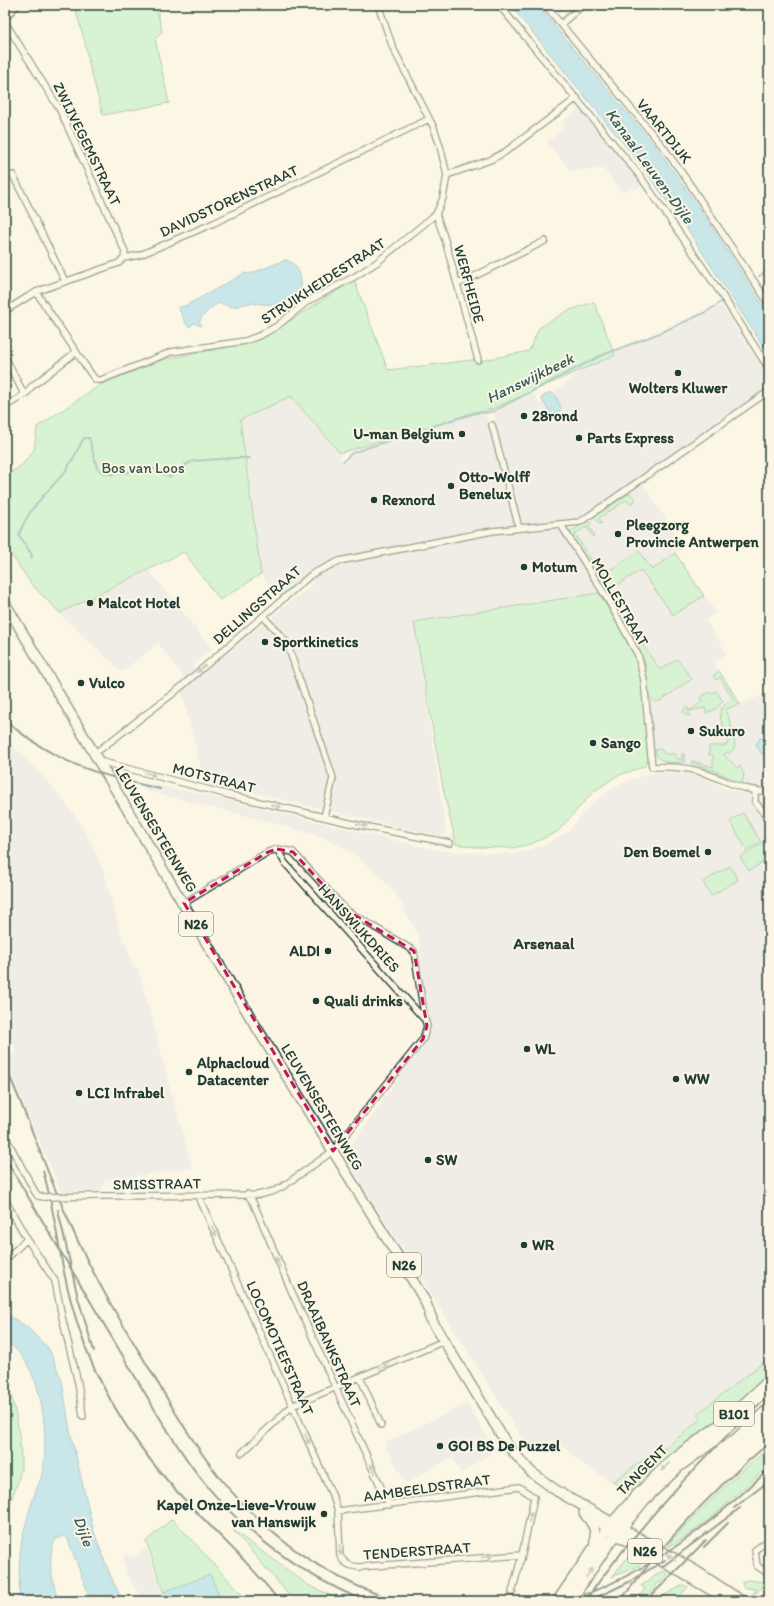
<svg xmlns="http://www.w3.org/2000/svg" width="774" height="1606" font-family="Itim,sans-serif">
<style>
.built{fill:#e0e2e4}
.green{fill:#adefb8;stroke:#669676}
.water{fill:#8cd5ed;stroke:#6098a3}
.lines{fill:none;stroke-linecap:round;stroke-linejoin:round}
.stream{stroke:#6098a3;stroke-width:2}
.street-casing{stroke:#1f3d34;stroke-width:8}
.primary-casing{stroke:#1f3d34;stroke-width:12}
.highway-casing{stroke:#1f3d34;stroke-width:13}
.street{stroke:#fcf5e5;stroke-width:5.5}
.primary{stroke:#fcf5e5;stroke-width:9}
.highway{stroke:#fcf5e5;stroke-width:10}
.rail{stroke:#1f3d34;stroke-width:2}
.street-bridge-casing{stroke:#1f3d34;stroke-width:8;stroke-linecap:butt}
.street-bridge{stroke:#fcf5e5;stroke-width:5.5}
.oneway{fill:#8e998c}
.marked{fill:none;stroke:#c2185b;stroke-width:3;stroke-dasharray:8 5;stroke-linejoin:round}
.poi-dot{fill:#1f3d34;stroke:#fcf5e5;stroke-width:1.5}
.labels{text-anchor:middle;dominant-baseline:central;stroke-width:4;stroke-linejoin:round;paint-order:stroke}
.shield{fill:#fcf5e5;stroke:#617469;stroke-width:1}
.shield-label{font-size:14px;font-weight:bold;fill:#1f3d34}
.street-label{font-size:15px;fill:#1f3d34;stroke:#fcf5e5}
.poi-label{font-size:15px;font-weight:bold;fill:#1f3d34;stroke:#fcf5e5;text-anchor:start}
.park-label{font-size:15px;fill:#345848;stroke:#fcf5e5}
.water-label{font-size:16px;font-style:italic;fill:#355b59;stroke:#fcf5e5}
.neighbourhood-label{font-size:16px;font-weight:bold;fill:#1f3d34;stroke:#fcf5e5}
</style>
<rect width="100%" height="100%" fill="#fcf5e5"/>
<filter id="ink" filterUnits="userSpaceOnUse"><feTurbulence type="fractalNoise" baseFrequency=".025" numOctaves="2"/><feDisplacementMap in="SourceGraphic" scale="8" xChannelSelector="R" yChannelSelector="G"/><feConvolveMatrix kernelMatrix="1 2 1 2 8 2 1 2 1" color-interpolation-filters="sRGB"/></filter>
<g filter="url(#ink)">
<path class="built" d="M580,108L644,185L634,190L631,186L623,193L603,168L571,171L547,142L565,128L562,122Z
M722,306L769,378V396L643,485L684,546L676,553L716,613L705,620L727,653L714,662L740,704L769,693V1358L697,1414L701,1419L668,1446L640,1462L612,1482L586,1466L554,1439L531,1452L344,1156L429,1034L419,936L395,892L380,876L362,860L349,851L325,838L276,823L143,790L145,783L196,793L439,851L512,854L526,852L549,843L568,832L587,809L613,788L633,779L652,773L668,772H681L701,777L727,789L748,795L743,785L686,766L668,764L656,759L654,753L649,697L652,700L660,701L691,679L677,659L660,670L608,591L603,586L598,593L414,622L446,832L442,836H438L200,780L201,768L182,692L184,677L158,643L122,672L60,614L70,580L143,563L212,649L193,665L201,675L263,624L267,625L274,620L272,616L314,584L309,574L279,597L261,574L240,420L291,396L340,453L342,466L353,455L477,413L487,417L491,438L498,435L494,413L533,393L540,404L588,365L605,355L668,332Z
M5,738L50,784L71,810L89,838L104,873L123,943H126L133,969L138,968L192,1168L105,1180L102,1191H61L5,1060V1058L17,1053L5,1020Z
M467,1404L495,1450L461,1473L452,1457L406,1483L384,1443Z
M146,1549L164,1592L165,1597L156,1601H143L127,1573L123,1561V1558L127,1554L130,1558Z"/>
<path class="green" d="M74,5H156L162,31L155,39L169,103L103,115L89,64L85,42Z
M354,280L388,370L480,359V361L529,351L539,328L567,311L594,302L615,355L492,409L340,453L291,396L240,420L261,574L220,600L184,552L60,613L32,585L5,546V476L21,466L34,450L37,427L100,385L162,360L248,343L264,337Z
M630,493L636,500L630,504L626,500L599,518L602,523L599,524L594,516Z
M588,520L591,523L588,526L594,534L593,537L586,527L575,534L594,564L598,562L599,564L592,568L570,535L572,531Z
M639,551L652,570L675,553L704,596L673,615L641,570L608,591L592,571L597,568L602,575Z
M599,593L629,644L638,662L641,677L649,759L645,766L617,776L593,792L557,832L531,844L513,848L475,847L456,844L443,788L414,622Z
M634,632L660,670L677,659L692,679L660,701C655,702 653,701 649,697L645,662L631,635Z
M719,671L740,704L726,709C728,713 736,744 735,746C734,749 732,752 729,754L727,752L724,755L737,768L740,766L744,774L742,784L713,770L691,763L692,761L713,767V755H709V746H724L728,743C727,723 708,713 733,699L720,677L716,680L713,676Z
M716,691L723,701L716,709L706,713L705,708L689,711V716L684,714L683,712L685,708L687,707L689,711L702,702L700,698L709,692L711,694Z
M661,749L665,754H676V759H682V754H684V762C672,763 657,764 655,750Z
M743,813L761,842L747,850L730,821Z
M768,840L769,858L749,871L740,857Z
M730,866L738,880L711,896L703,882Z
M769,1358V1376L752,1393L635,1491L623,1488L612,1482L640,1462L668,1446L701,1419L697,1414Z
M5,1377C15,1401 22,1442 21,1468C21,1477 9,1504 5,1515Z
M769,1448V1465L711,1518L684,1538L668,1547L672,1540C703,1507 734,1476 769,1448Z
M172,1519L248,1601H222L210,1575L164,1592L146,1541Z
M233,1530L308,1585L343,1601H294Z
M631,1553L643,1560L639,1566L612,1577Z
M662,1571L668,1574L661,1582L657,1583L655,1585V1588L643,1601H636L645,1589L641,1586Z
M747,1580L767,1582L768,1583L751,1597L750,1596L757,1590L743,1587L742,1582Z
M683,1585L688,1587L675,1601H658L661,1597Z"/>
<path class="water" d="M510,5H537L659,151L701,211L769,315V355L687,229L641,165Z
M286,260C293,262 296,266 299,272C309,299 283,306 262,304C258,304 254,303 250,303C244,303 238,307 232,307C227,307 222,302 217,304C215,304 200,318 200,320C199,322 201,324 201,326L194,323L190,327L186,324L178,307L185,306L198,299L245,273L249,274Z
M550,392L556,396L561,408L558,413L552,415L541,398Z
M760,738L769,739V758L761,753L756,745Z
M5,1313L27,1327L49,1349L62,1381L70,1431L94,1532L108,1570L122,1601H91L67,1537L63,1536L55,1540C46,1560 53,1580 58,1601H19C20,1583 18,1564 21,1546C24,1529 29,1512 34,1496C37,1487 42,1478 43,1469C49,1431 42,1362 5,1341Z
M210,1575L222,1601H156L165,1597L164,1592L173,1588Z"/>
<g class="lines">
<path class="stream" d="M759,276L769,270
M343,462L352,453L476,412L486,413L494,411L600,356L660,333L706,312L723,301
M31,558L32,555L19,535C28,508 46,494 64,473C72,463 77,450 84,438H89L97,468C112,482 132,468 149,468C157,468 162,475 170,477L185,468V465L193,461L233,458H250"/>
<g class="street-casing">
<path id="street" d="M499,5L640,176L722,295L769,369
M545,5L664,148L689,183L769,304
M5,19L17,5
M561,24L583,5
M5,25L8,27L60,110L121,243L125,251L124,258
M13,175L65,281
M447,175L490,160L505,152L577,98
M436,214L445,240L478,360
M457,284L465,281L545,241
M36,292L91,374L96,380H101L171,352L245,341L261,335L277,326L308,301L354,277L376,263L436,214L443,198L447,175L440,146L434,128L393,48L378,5
M5,311L29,296L41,290L119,263L124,258L140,255L214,223L429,119
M5,357L24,394
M5,407L28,392L31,387L76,352
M492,425L519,528
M561,525L607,598L638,655L644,680L652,767C672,766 691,767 710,775C729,782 748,793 769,791
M263,616L287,643L333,778L324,817
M94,754L175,692L312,574L339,561L492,531L580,522L769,391
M99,761L225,794L358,825L450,843
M755,790V802L769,819
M184,903L268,852L277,849L285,863L425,1020L414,951L346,910L293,852L277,849
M5,1136L35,1192L38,1196L44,1197
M247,1194L253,1202L291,1290L389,1505
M198,1195L334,1499L338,1511L340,1556C345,1564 349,1566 359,1567L522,1555
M100,1196L258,1195L274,1191L282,1187L333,1151L423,1039L427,1026L425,1020
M5,1200L27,1239L55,1281L62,1317L78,1383L83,1416
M5,1260L27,1239
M360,1377L381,1425
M242,1453L292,1406L444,1341
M338,1511L519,1487L534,1497L522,1555L512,1592
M757,1566L755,1550L769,1540
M757,1566L769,1574"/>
</g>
<g class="primary-casing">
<path id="primary" d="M5,603L252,1020L410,1276L425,1301L432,1319
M429,1316L508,1446L531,1472L557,1491L696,1571L742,1601
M584,1513C595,1526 597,1531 594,1548
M592,1517L598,1520L607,1529L730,1601"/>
</g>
<g class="highway-casing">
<path id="highway" d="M558,1601L607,1529L638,1494L671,1461L728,1419L769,1381
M570,1601L607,1546L644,1500L678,1467L729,1430L769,1393"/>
</g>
<use href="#street" class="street"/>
<use href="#primary" class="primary"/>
<use href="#highway" class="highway"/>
<path class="rail" d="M5,720C54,763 98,775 160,789
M5,1066C28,1116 45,1169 68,1219C90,1271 119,1319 149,1368C171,1405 193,1444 220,1478C266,1535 328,1581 399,1601
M5,1158L158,1415C171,1436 184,1457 199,1476C241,1531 301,1575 365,1601
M43,1171C53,1204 57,1238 64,1272C71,1305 81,1339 95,1370C115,1412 141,1451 172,1486C207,1525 247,1559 279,1601
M58,1210L78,1298L94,1351
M734,1508L769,1481
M704,1547L728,1523
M662,1567L740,1508
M565,1601C645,1577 710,1525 769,1469
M585,1601C638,1526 702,1458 769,1395
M589,1601L629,1582L665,1560
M620,1601C664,1543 712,1490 769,1443
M646,1601L706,1540"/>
<g class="street-bridge-casing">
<path id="street-bridge" d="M44,1197L100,1196"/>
</g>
<use href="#street-bridge" class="street-bridge"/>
</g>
<defs><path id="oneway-solid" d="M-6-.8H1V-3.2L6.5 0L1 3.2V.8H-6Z"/></defs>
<g class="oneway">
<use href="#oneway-solid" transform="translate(201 669) rotate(139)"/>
<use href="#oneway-solid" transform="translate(150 774) rotate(15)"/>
<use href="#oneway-solid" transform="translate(276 806) rotate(13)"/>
<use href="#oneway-solid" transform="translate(362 825) rotate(11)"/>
<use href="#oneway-solid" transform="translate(214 1231) rotate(66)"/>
<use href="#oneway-solid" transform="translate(278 1262) rotate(-114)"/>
<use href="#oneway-solid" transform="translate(384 1367) rotate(-24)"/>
<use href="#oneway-solid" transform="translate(307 1439) rotate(66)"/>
<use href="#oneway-solid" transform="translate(665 1467) rotate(136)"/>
<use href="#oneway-solid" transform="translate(373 1469) rotate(-115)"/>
<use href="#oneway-solid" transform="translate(530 1517) rotate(-78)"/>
<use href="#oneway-solid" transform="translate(340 1550) rotate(82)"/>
<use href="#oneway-solid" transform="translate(487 1557) rotate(-4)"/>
<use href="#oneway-solid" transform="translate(671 1557) rotate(-150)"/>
<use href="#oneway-solid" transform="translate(589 1573) rotate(-57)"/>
</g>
</g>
<path d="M0 0H774V1606H0ZM277,849L293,852L346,910L414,951L427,1026L423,1039L333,1151L184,903L268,852Z" fill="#fcf5e5" fill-opacity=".55" fill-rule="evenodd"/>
<path class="marked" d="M277,849L293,852L346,910L414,951L427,1026L423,1039L333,1151L184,903L268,852Z"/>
<g class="poi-dot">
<circle cx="678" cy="373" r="4"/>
<circle cx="524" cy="416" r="4"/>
<circle cx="462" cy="434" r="4"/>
<circle cx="579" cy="438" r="4"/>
<circle cx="451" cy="486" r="4"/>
<circle cx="374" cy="500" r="4"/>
<circle cx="618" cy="534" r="4"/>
<circle cx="524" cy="567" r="4"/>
<circle cx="90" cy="603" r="4"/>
<circle cx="265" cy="642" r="4"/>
<circle cx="81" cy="683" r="4"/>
<circle cx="691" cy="731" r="4"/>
<circle cx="593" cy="743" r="4"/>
<circle cx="708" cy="852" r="4"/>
<circle cx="328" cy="951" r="4"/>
<circle cx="316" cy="1001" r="4"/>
<circle cx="527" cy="1049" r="4"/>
<circle cx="189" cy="1072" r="4"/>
<circle cx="676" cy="1079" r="4"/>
<circle cx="79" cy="1093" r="4"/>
<circle cx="428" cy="1160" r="4"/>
<circle cx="524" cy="1245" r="4"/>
<circle cx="440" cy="1446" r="4"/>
<circle cx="324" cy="1514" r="4"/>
</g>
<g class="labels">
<g class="shield">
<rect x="179" y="912" width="34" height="24" rx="3"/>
<rect x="387" y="1253" width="34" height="24" rx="3"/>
<rect x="714" y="1402" width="40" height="24" rx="3"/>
<rect x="628" y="1539" width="34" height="24" rx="3"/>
</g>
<g class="shield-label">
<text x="196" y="924">N26</text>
<text x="404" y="1265">N26</text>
<text x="734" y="1414">B101</text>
<text x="645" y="1551">N26</text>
</g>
<g class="street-label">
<text transform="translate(664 131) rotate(51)">VAARTDIJK</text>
<text transform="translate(87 144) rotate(64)">ZWIJVEGEMSTRAAT</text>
<text transform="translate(229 201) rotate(-25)">DAVIDSTORENSTRAAT</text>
<text transform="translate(323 281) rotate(-33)">STRUIKHEIDESTRAAT</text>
<text transform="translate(469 284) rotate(75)">WERFHEIDE</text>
<text transform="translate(620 602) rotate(60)">MOLLESTRAAT</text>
<text transform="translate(257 605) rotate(-41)">DELLINGSTRAAT</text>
<text transform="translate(214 778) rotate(14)">MOTSTRAAT</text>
<text transform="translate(156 829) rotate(59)">LEUVENSESTEENWEG</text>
<text transform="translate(359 928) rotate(48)">HANSWIJKDRIES</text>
<text transform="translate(322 1107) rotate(59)">LEUVENSESTEENWEG</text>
<text transform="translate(157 1184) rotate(-1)">SMISSTRAAT</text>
<text transform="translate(329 1344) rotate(66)">DRAAIBANKSTRAAT</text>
<text transform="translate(280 1348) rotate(66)">LOCOMOTIEFSTRAAT</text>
<text transform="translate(642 1470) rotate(-45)">TANGENT</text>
<text transform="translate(427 1488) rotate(-8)">AAMBEELDSTRAAT</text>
<text transform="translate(417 1551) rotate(-4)">TENDERSTRAAT</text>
</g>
<g class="poi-label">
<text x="678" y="388" text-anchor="middle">Wolters Kluwer</text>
<text x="532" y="416">28rond</text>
<text x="454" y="434" text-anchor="end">U-man Belgium</text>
<text x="587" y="438">Parts Express</text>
<text x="459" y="477">Otto-Wolff<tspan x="459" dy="17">Benelux</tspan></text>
<text x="382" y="500">Rexnord</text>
<text x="626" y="525">Pleegzorg<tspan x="626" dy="17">Provincie Antwerpen</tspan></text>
<text x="532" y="567">Motum</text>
<text x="98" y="603">Malcot Hotel</text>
<text x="273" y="642">Sportkinetics</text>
<text x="89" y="683">Vulco</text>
<text x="699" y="731">Sukuro</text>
<text x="601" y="743">Sango</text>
<text x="700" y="852" text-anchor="end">Den Boemel</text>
<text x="320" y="951" text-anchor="end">ALDI</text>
<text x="324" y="1001">Quali drinks</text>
<text x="535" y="1049">WL</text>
<text x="197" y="1063">Alphacloud<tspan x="197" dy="17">Datacenter</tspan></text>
<text x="684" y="1079">WW</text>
<text x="87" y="1093">LCI Infrabel</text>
<text x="436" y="1160">SW</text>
<text x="532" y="1245">WR</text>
<text x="448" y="1446">GO! BS De Puzzel</text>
<text x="316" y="1505" text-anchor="end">Kapel Onze-Lieve-Vrouw<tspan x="316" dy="17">van Hanswijk</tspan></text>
</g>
<g class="park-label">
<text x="143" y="468">Bos van Loos</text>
</g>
<g class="water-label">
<text transform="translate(650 166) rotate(54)">Kanaal Leuven-Dijle</text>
<text transform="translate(530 378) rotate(-26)">Hanswijkbeek</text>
<text transform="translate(84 1531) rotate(70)">Dijle</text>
</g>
<g class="neighbourhood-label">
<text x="544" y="943">Arsenaal</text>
</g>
</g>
<rect width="774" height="1606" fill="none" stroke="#fcf5e5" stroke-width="20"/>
<rect x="10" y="10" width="754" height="1586" fill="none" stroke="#1f3d34" stroke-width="1.5" filter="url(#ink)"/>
</svg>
